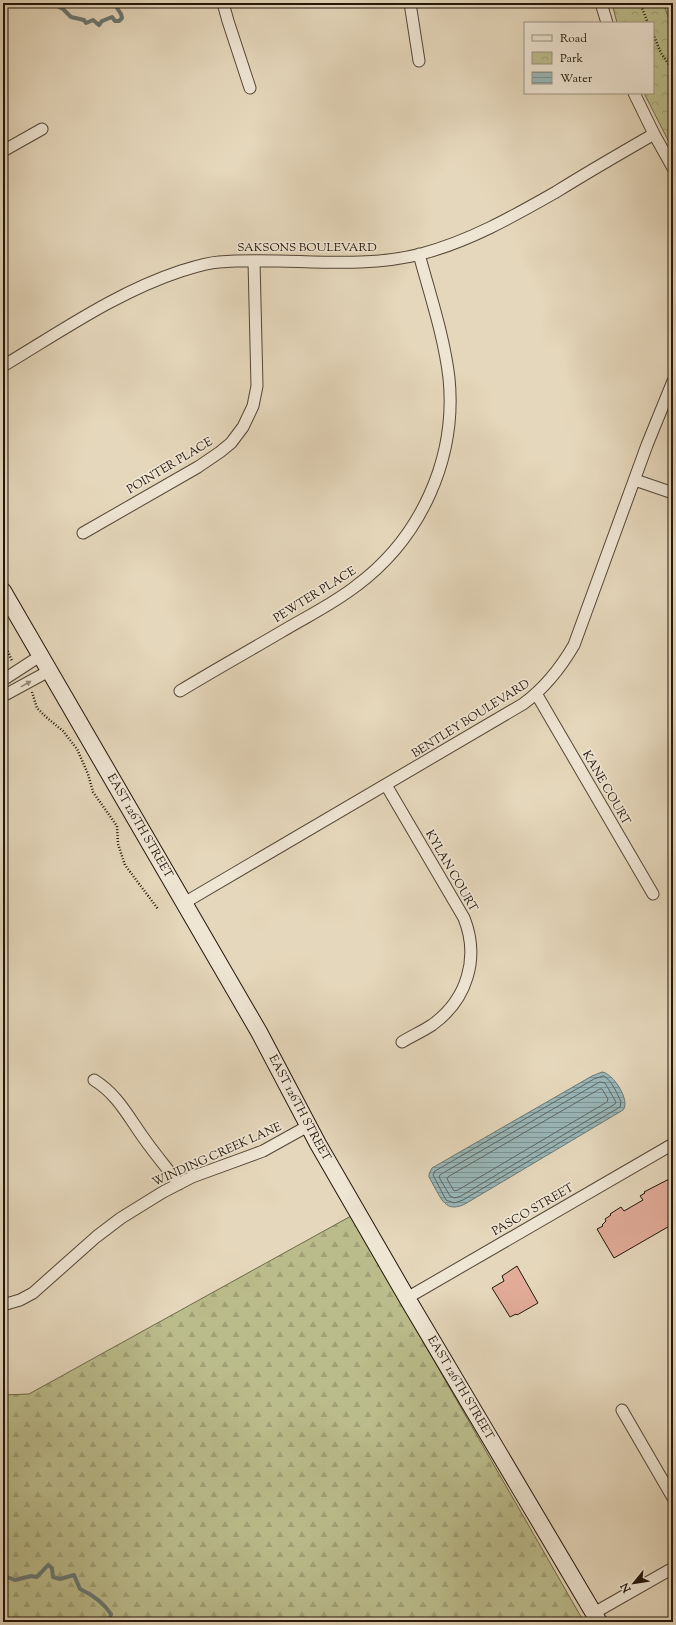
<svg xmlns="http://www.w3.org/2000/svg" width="676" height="1625" font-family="'Sorts Mill Goudy',serif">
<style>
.forest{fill:url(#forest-firs);stroke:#6e694a}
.park{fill:url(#park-crowns);stroke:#6e694a}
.garden{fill:#bbbc8b;stroke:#6e694a}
.water{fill:url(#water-rules);stroke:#697773}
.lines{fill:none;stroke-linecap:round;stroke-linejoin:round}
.shore{stroke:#5e6662;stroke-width:1}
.stream{stroke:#697773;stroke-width:4}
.building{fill:#e2ac99;stroke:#22160a}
.street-casing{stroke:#534636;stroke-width:13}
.secondary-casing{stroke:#22160a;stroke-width:18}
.path{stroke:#22160a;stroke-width:2.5;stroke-dasharray:1 2;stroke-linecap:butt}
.street{stroke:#eee5d3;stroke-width:11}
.secondary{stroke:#eee5d3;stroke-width:16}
.oneway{fill:#928879}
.labels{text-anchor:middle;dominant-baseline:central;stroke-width:3.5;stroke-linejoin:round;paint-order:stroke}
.street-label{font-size:12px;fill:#22160a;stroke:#eee5d3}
</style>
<defs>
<pattern id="forest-firs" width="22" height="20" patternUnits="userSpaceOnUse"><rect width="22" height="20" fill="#bbbc8b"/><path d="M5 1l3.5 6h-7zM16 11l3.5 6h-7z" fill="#a0a177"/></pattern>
<pattern id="park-crowns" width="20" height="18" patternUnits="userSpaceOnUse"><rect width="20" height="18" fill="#bbbc8b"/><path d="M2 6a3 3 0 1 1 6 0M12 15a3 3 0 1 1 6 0" fill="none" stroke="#a0a177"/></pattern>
<pattern id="water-rules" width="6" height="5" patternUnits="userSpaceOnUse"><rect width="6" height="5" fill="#99b7b9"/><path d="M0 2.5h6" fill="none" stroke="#7c9495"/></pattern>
</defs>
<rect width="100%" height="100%" fill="#e5d7bb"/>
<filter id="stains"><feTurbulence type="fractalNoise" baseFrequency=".005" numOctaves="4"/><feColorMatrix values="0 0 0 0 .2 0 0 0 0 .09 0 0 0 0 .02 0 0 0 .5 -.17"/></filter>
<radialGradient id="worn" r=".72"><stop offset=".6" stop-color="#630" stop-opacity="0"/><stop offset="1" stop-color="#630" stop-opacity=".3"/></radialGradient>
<path class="forest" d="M351,1216L584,1622H3V1395L29,1394Z"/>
<path class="park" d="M612,3H673V150L644,93H653V23H617Z"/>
<path class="garden" d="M663,3H673V18L669,19Z"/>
<path class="water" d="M602,1072C613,1073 631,1101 623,1110L465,1204C448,1212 443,1203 435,1188C433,1184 431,1181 429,1177V1174L432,1168L592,1076Z"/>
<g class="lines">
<path class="shore" d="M604,1076C612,1081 617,1093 621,1102L620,1107L463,1200L454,1203L446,1200L433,1175L435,1171L594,1079Z
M600,1082L605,1083L616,1102L615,1104L461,1196L455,1198L450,1196L439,1177L440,1175Z
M600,1089H602L608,1099L607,1102L458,1190L454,1191L447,1179L448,1177Z"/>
<path class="stream" d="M56,3L57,6L63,9L71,17L84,20L86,23L93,20L99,25L102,21L112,17L115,21H119L122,18L121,14L117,8L119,3
M119,3L124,6L128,3
M149,3L152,6L154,3
M3,1577H7L15,1580L31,1576L37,1577L48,1565L52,1568L53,1577L60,1579L74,1575L80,1589C93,1595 103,1602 111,1614L109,1622"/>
</g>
<path class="building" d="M673,1177V1224L614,1258L597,1229L603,1226L602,1225L606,1221L605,1219L611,1215L610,1214L621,1207L624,1211L643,1200L640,1196L645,1193L644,1192Z
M517,1266L538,1303L517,1315L516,1314L510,1317L492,1288L504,1281L502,1276Z"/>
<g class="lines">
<g class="street-casing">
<path id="street" d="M223,3L228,21L250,88
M410,3L419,61
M601,3L607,23
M634,93L654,134L673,168
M3,151L42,129
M3,366C60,332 117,292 181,271C194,267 206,263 219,262C287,256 354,271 421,254C470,241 512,217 556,192C588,172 621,153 654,134
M635,480L673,493
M83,533L198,467L220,452L231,443L243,427L253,406L257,386L254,261
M3,680L40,656
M180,691C213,671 247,652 281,632C306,617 333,604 356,586C421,538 457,458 449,378C444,336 430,295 419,254
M537,695L653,894
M3,696L49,671
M386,785L464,918C480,958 467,1000 432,1025C423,1031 412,1036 402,1042
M184,903L523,704C545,688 560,669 574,645L647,445L673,381
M94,1080C117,1094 128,1116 143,1137C154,1153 167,1168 179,1184
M407,1298L673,1144
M3,1305L20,1300L33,1293L96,1237L121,1218L163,1192L192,1177L263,1151L308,1126
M622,1410L673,1498
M594,1613L673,1568"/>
</g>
<g class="secondary-casing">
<g id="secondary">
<path id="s1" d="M3,591L259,1032L318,1144L407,1298L599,1622"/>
</g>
</g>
<path class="path" d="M640,3L648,23
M653,34L661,53L673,71
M3,640L12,661
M32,692L37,708L46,717L63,731L77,749L88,774L93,792L100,802L117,826L118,844L125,865L158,909"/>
<use href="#street" class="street"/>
<use href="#secondary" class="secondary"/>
</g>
<defs><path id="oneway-solid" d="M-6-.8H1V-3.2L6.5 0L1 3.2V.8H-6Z"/></defs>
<use class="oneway" href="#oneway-solid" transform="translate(26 684) rotate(-29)"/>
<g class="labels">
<g class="street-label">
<text x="307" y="248">SAKSONS BOULEVARD</text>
<text transform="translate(170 466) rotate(-31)">POINTER PLACE</text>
<text transform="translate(315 595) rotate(-32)">PEWTER PLACE</text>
<text transform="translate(471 719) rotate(-32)">BENTLEY BOULEVARD</text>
<text transform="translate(606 788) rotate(60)">KANE COURT</text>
<text stroke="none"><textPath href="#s1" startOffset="272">EAST 126TH STREET</textPath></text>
<text transform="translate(451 871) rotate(60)">KYLAN COURT</text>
<text stroke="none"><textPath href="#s1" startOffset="596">EAST 126TH STREET</textPath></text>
<text transform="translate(217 1155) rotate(-24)">WINDING CREEK LANE</text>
<text transform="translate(533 1210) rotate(-30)">PASCO STREET</text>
<text stroke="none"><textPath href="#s1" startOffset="919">EAST 126TH STREET</textPath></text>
</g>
</g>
<rect width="676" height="1625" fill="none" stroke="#e5d7bb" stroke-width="16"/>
<rect x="4" y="4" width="668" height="1617" fill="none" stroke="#22160a" stroke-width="2"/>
<rect x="8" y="8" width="660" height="1609" fill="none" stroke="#22160a"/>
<rect x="524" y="22" width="130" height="72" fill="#eee5d3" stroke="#9c9283"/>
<rect x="532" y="35" width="20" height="6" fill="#eee5d3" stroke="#9c9283"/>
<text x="560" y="42" font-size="12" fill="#22160a">Road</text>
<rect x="532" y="52" width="20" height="12" fill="url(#park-crowns)" stroke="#9c9283"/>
<text x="560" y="62" font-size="12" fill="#22160a">Park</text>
<rect x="532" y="72" width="20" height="12" fill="url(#water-rules)" stroke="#9c9283"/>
<text x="560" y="82" font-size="12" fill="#22160a">Water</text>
<g transform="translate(634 1583) rotate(240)" stroke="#eee5d3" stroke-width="3" paint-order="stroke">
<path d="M0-3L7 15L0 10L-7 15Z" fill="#22160a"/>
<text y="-6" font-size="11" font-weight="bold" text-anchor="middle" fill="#22160a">N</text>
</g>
<rect width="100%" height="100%" filter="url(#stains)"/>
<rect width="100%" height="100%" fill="url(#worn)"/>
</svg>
